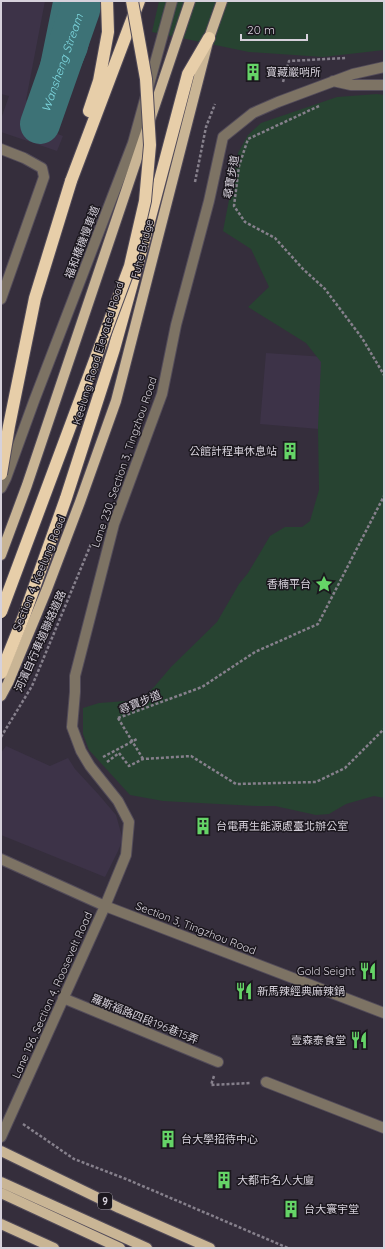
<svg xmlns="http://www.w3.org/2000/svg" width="385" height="1249" font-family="Quicksand,'Noto Sans TC',sans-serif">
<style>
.built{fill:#3d3348}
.green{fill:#274331}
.water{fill:#3d7276}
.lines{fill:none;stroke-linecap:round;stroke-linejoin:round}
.river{stroke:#3d7276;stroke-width:40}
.minor-casing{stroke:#524b59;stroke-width:12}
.major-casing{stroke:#524b59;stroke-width:12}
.highway-casing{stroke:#524b59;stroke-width:14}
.path{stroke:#86808c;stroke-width:2.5;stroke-dasharray:3 2;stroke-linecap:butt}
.minor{stroke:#7d7364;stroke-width:10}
.major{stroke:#c9b595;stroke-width:10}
.highway{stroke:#e7cea9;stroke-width:12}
.highway-bridge-casing{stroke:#524b59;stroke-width:14;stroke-linecap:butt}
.path-bridge{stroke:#86808c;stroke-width:2.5;stroke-dasharray:3 2;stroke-linecap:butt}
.highway-bridge{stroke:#e7cea9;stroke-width:12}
.labels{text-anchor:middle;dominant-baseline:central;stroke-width:3;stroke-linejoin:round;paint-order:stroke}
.shield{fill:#1b171e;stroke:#9e99a2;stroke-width:1}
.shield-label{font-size:10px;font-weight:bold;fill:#d6d1db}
.poi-label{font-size:11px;fill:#d6d1db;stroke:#1b171e;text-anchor:start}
.street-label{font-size:11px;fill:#d6d1db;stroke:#1b171e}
.water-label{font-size:12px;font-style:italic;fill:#7dd7df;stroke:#1b171e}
</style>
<rect width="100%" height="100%" fill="#352e3c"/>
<path class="built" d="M1,1H45L26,100L29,102L22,121L63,136L57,151L1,132V119L9,96L1,94Z
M266,353L325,357L319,429L260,424Z
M6,746L50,766L68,758L75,769L99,795L116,815L121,833L122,841L118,851L105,877L1,835V753Z"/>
<path class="green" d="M159,1H384V50L323,57L249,52L152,32Z
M377,94L384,95V798L374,796L346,804L329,814L316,815L275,806H257L163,801L130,795L89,750L83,734V708L99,703L140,700L154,687L171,667L217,622L239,584L248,573L270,536L285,527H302L310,521L319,490L318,427L321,362L306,343L248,307L269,287L251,249L223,231L238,153L248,135L261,123L337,97Z"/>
<path class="water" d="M53,1H99L87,52L56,125L28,115L32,104Z"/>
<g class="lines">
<path class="river" id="s1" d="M40,124L80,10L82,1"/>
<g class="minor-casing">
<path id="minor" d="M333,81L351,85H384
M1,149L24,158L42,168L44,177L1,299
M1,488L6,478L34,401L133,143L172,1
M1,859L105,906L384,1013
M63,998L218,1062
M266,1082L384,1128
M1,1137L105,906L126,855L129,822L118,801L90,766L81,751L72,727L75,692V676L114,524L162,394L176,325L209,201L223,137L253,113L278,102L353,74L384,67"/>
</g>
<g class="major-casing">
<path id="major" d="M1,555L27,485L190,1
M1,696L8,683L47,589L80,502L116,401L209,38L222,1
M1,1151L119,1208L210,1248
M1,1182L147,1248
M1,1193L120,1248
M1,1224L54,1248"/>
</g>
<g class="highway-casing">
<path id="highway" d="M89,111L99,81L108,32L107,1
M71,181L139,1
M1,673L24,616L66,498L114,349L143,244L188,74L209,38"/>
</g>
<path class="path" d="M283,82L289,61L346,58
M319,106L248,139L239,166L234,206L245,222L275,238L303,269L325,289L362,338L384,375
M195,182L206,127L215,104
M118,718L202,687L255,652L318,624L384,496
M1,737L32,686L91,544
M103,757L137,739
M107,762L119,753L129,766L143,759L191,756L236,784L316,782L345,768L384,729
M214,1076L211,1085L250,1083
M23,1124L74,1159L126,1179L288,1248"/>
<use href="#minor" class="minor"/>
<use href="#major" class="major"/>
<use href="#highway" class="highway"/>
<g class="highway-bridge-casing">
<path id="highway-bridge" d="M1,474L9,426L35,298L71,181
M1,612L130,266L145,201L150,145L146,79L132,1"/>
</g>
<path class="path-bridge" d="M118,718L143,759"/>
<use href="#highway-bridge" class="highway-bridge"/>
</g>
<defs>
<g id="building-bare" transform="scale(1.38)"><path d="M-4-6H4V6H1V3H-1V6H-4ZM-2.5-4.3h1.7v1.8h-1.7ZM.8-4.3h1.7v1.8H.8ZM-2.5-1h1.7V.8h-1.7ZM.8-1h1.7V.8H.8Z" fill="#65d467" stroke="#1b171e" stroke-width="2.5" paint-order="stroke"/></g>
<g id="sight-bare" transform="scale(1.38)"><path d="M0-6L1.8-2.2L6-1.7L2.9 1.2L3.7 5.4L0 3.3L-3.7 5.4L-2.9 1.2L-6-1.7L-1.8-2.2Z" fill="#65d467" stroke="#1b171e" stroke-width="2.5" paint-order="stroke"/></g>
<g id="restaurant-bare" transform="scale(1.38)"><path d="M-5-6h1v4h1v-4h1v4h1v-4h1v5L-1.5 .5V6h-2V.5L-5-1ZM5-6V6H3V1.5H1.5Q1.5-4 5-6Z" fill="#65d467" stroke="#1b171e" stroke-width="2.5" paint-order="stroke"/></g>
</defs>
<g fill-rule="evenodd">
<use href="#building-bare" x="253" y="72"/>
<use href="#building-bare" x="290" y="451"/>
<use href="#sight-bare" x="324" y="584"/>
<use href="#building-bare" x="203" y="826"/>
<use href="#restaurant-bare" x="368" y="971"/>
<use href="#restaurant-bare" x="244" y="991"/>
<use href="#restaurant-bare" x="359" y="1040"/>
<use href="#building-bare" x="168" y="1139"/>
<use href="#building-bare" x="224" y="1180"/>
<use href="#building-bare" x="291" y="1209"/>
</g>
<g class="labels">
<rect class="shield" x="98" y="1193" width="14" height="16" rx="3"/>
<g class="shield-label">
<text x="105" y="1201">9</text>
</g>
<g class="poi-label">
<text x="266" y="72">寶藏巖哨所</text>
<text x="277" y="451" text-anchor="end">公館計程車休息站</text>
<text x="311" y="584" text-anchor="end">香楠平台</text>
<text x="216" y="826">台電再生能源處臺北辦公室</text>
<text x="355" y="971" text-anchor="end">Gold Seight</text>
<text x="257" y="991">新馬辣經典麻辣鍋</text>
<text x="346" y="1040" text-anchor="end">壹森泰食堂</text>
<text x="181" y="1139">台大學招待中心</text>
<text x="237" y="1180">大都市名人大廈</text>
<text x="304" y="1209">台大寰宇堂</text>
</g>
<g class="street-label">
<text transform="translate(231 177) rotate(-80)">尋寶步道</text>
<text transform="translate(82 242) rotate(-69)">福和橋機慢車道</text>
<text transform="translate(142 249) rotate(-76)">Fuhe Bridge</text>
<text transform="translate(98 353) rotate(-73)">Keelung Road Elevated Road</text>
<text transform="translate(124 462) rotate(-71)">Lane 230, Section 3, Tingzhou Road</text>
<text transform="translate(39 573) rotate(-68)">Section 4, Keelung Road</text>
<text transform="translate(40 641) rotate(-66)">河濱自行車道聯絡道路</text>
<text transform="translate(140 702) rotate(-22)">尋寶步道</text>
<text transform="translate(196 928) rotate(21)">Section 3, Tingzhou Road</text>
<text transform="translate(52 995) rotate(-66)">Lane 196, Section 4, Roosevelt Road</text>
<text transform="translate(145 1019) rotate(22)">羅斯福路四段196巷15弄</text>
</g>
<g class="water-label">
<text stroke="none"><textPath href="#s1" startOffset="65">Wansheng Stream</textPath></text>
</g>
</g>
<rect width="385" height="1249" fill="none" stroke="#d6d1db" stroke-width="4"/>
<path d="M241 34v6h66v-6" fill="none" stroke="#d6d1db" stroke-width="2"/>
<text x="247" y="34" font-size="12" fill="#d6d1db" stroke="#1b171e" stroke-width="3" paint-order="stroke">20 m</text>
</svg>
